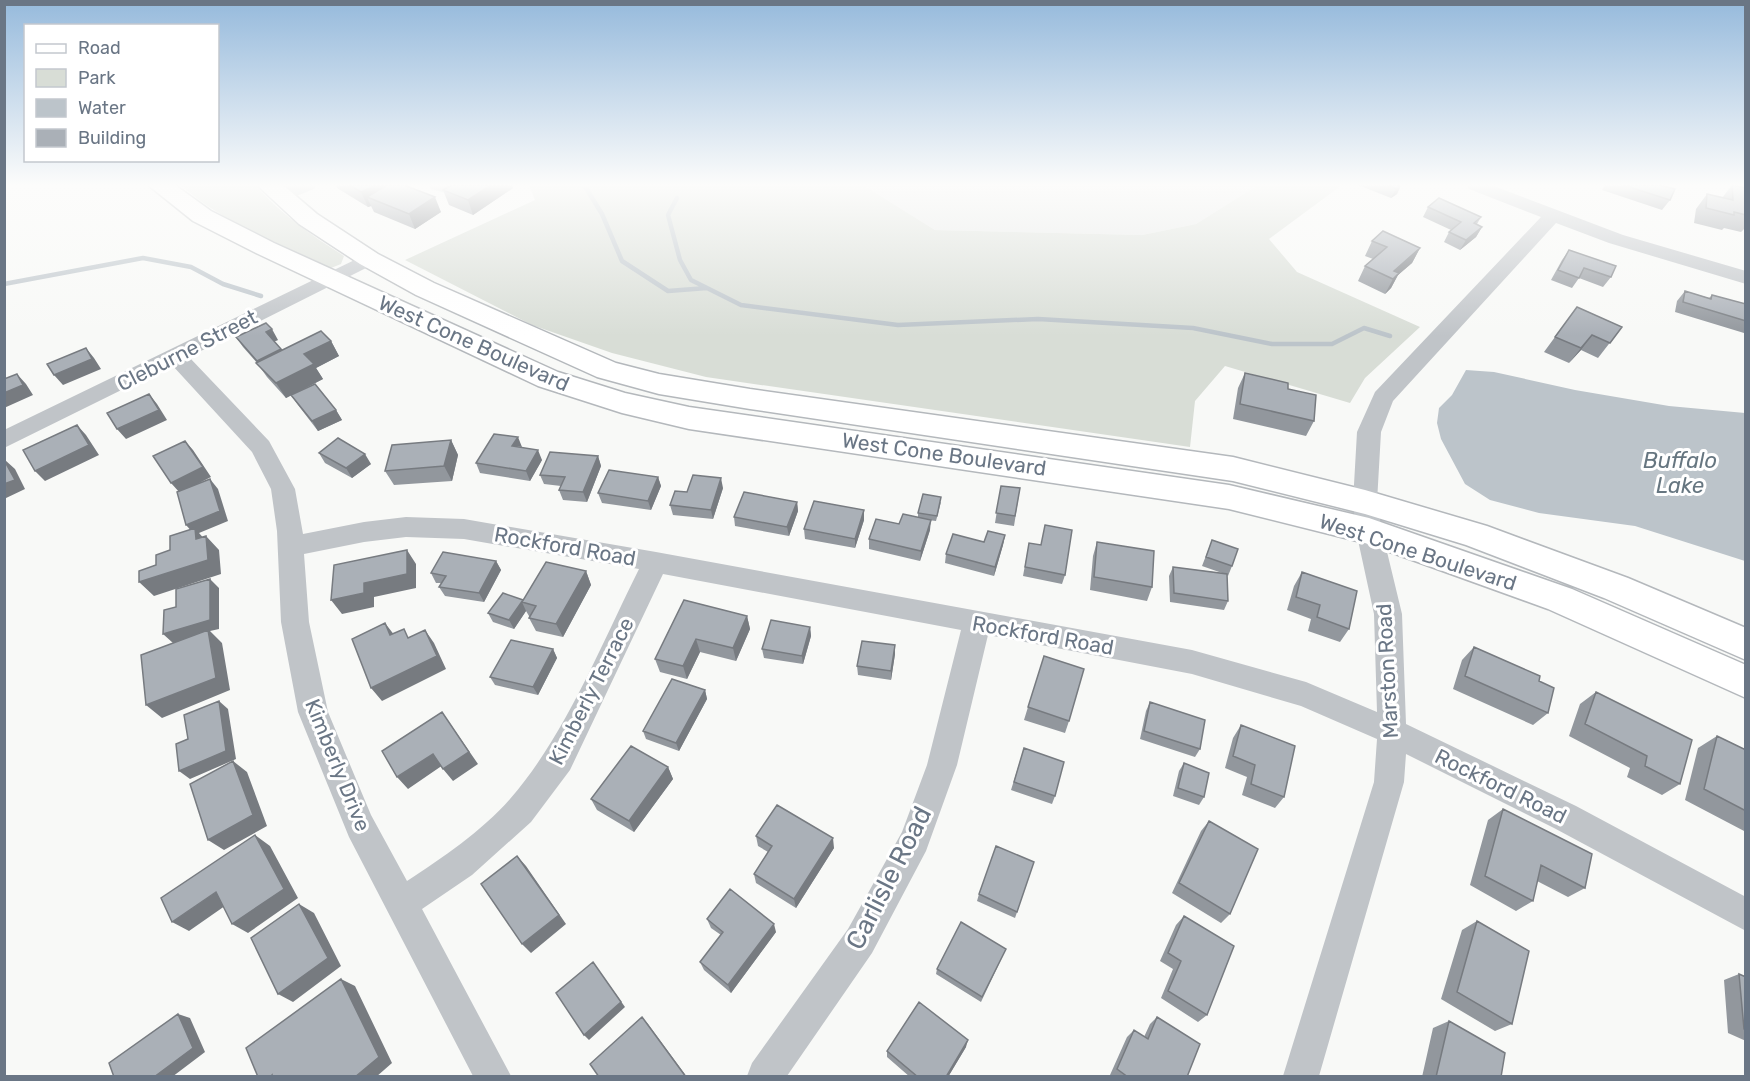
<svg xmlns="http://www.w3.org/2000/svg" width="1750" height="1081" font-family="Rubik,sans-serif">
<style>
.built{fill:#e6e8e7}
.green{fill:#d8ddd6}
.water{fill:#bcc4ca}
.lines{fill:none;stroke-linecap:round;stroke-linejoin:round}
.stream{stroke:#bcc4ca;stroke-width:4.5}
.major-casing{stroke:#b4b8bc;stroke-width:3}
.minor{fill:#c0c4c8;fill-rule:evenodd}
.major{fill:#fff;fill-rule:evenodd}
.wall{fill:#92979d}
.shaded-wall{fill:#777b80}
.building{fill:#aab0b7;stroke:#777b80;stroke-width:1.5}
.labels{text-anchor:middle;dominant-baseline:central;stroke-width:6;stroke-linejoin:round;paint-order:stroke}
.street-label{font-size:21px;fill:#6a7685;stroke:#fff}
.water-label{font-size:22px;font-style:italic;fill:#667680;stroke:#fff}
.near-street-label{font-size:26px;fill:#6a7685;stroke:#fff}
</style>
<rect width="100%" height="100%" fill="#f8f9f7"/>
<path class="built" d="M863,185H1258L1196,224L1142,235L935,230Z"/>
<path class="green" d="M181,185H255C281,214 311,235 344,256L341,264L331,268C281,244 222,223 181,185Z
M529,185H863L935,230L1142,235L1196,224L1258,185H1342L1269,239L1297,272L1420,327L1365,378L1350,403L1225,366L1195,401L1190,447L706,377L612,353L532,325L405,260L535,200Z"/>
<path class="water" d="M1466,370L1494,372L1575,390L1669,406L1745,413V561L1635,526L1539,513L1490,500L1465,484L1441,439L1437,423L1439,408L1452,395Z"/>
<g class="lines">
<path class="stream" d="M584,185L602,214L622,261L668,291L707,288
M677,198L668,215L680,260L691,280L741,305L898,325L1038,319L1193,328L1272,344H1332L1364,328L1390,336
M4,284L143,258L191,267L223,284L261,296"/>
<g class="major-casing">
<path id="major" d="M148,185H175L211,211L274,243L558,372L625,393L689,407L1229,485L1369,518L1572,589L1746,665V698L1548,609L1365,543L1229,509L689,429L622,413L538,386L256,253L193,221Z
M257,185H283L317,214L378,254L434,283L616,363L659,374L750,389L1233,457L1365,490L1487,526L1628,578L1746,628V660L1604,598L1466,545L1365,514L1233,481L750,409L659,394L597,377L416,295L360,264L299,224Z"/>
</g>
<path class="minor" d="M292,185H317L314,189L286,200H274L271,196L274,192Z
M428,185C441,185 460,181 469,192L466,196L460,197L431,189Z
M1466,185H1491L1623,235L1746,271V284L1609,243L1556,223L1393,401L1381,432L1377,502L1382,531L1402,614L1406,724L1576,806L1746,897V931L1554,828L1406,754L1404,782L1319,1076H1283L1374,782L1377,739L1301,706L1192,674L988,635L957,765L926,851L872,953L787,1076H747L752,1063L848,929L902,832L927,765L961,630L663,574L570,770L531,822L472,875L422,909L511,1076H473L349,837L298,712L281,622L277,531L271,489L252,452L172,365L4,448V430L369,253L376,255L379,259L376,263L189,357L269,441L295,489L303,534L364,522L406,517L464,519L656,552L1192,650L1306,682L1377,712L1374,614L1356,531L1353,502L1357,432L1375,392L1541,217L1469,189ZM406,537L464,539L639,569C601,645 565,736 510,799C482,831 442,858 407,881L371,815L328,712L309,622L304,554L364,542Z"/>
<use href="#major" class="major"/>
</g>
<path class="wall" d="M336,185H404L441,212L415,229L374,212L371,206L368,207L337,188Z
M1358,185H1401L1397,194L1391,198Z
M1605,185H1660L1670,200L1662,210L1602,190Z
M1732,185L1746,188V227L1741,232L1724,228L1722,230L1694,223L1696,209L1707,194L1722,198Z
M513,188L473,215L449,205L443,190Z
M1428,207L1481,217L1477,224L1482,227L1476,237L1460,250L1444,242L1449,232L1451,230L1423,217Z
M1372,241L1420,248L1412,263L1398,275L1391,288L1385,294L1358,281L1365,266L1373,259L1365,256Z
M1569,250L1611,277L1603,287L1579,278L1572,288L1551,280L1562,260Z
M1685,291L1709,298L1712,295L1746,304V331L1744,333L1675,312L1677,301Z
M1577,307L1622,327L1598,358L1581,350L1569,363L1544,352Z
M236,337L278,340L274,341L282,350L331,341L339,356L316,368L323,379L286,398L267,377L257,363L243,347Z
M1245,373L1288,389L1314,421L1306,436L1233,419L1238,388Z
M291,395L336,410L342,420L318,431L298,405Z
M451,440L458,455L452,481L394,485L385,471Z
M522,448L542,460L530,481L480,473L476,463Z
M319,453L371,464L352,478L325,463Z
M598,456L601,466L587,502L563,500L559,490L561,486L544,484L540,475Z
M658,477L661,486L651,510L602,503L598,493Z
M1001,486L1020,488L1014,526L995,523Z
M723,488L713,519L673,515L670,505L687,492Z
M797,502L798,511L789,536L735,526L734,517Z
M941,502L936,521L928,520L930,530L920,561L869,549V539L899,524L918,517V513Z
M864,520L855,548L805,539L804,529Z
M1005,535L1003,545L994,576L945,563L946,554Z
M1212,540L1232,566L1228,576L1227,575L1228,601L1224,610L1170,602L1169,576L1173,567L1222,573L1202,566Z
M1097,542L1152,587L1147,601L1090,590L1093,556Z
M1029,543L1065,575L1062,584L1023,576Z
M496,561L501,570L484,602L445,596L439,587L441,583H436L431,573Z
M586,571L591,585L563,637L536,631L529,618L530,616H529L526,611L514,629L493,622L488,613L523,600Z
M1302,572L1349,629L1340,642L1308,631L1311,619L1287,610L1294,586Z
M684,600L747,616L750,629L736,661L700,652L687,679L660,672L655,659Z
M810,627L811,636L803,664L764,658L762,649Z
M895,645V654L891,680L858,675L857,666Z
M1474,647L1539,681L1548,713L1533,725L1453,689L1462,660Z
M553,649L557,658L538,695L495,685L490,677Z
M705,690L707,699L679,751L646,739L643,731Z
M1596,692L1680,784L1662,795L1627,777L1630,768L1569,736L1580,704Z
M1150,702L1200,749L1195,757L1140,739L1146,711Z
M1028,707L1069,721L1065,733L1024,720Z
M1241,725L1284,797L1275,808L1242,795L1247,777L1225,768L1233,738Z
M1717,736L1746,750V832L1685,800L1698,748Z
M1024,748L1055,796L1052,804L1011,790Z
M1184,763L1204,797L1199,805L1173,796L1179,771Z
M668,767L673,779L634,832L597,810L591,799Z
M1503,809L1585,888L1568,897L1537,881L1533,901L1516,911L1470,885L1488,820Z
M1209,821L1230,914L1221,923L1172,893L1201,831Z
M756,836L834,848L796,908L756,883L754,874L768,852L758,846Z
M1034,862L1015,918L977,901L979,894Z
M1184,916L1207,1015L1198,1022L1161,998L1173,969L1160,961L1176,925Z
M707,919L776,932L731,993L704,970L700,962L721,935L711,928Z
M1477,921L1512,1024L1495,1031L1441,999L1462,930Z
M1006,949L981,1002L936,974L937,969Z
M1739,974L1746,977V1041L1728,1033L1724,980Z
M1157,1017L1187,1077H1113L1110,1075L1127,1037L1134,1030L1144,1037L1150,1024Z
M1449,1021L1501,1077H1422L1433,1028Z
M966,1047L948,1077H910L887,1057V1051Z"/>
<path class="shaded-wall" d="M377,185H393L367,197L371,206L368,207L361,192Z
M491,185H512L513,188L473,215L468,200Z
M1401,185L1397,194L1391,198L1396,189Z
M435,197L441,212L415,229L409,214Z
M1482,227L1476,237L1460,250L1466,240Z
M1420,248L1412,263L1398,275L1391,288L1385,294L1393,279L1394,271Z
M272,329L278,340L273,342L266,332Z
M1592,335L1581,350L1569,363L1581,348Z
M331,341L339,356L316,368L323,379L286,398L276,383L304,354Z
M86,348L94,358L101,369L63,385L54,375Z
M281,349L288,359L262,368L257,361Z
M17,374L26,384L33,395L4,408V393Z
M149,394L157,404L167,420L126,439L117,429Z
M336,410L342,420L318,431L312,421Z
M77,425L86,435L99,455L45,481L35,471Z
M518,437L522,447L512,446Z
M451,440L458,455L452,481L444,466Z
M185,441L193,450L211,477L180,493L171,483Z
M538,450L542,460L530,481L526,471Z
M365,454L371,464L352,478L346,468Z
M598,456L601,466L587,502L583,492Z
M5,460L15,469L25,489L4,499Z
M658,477L661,486L651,510L648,501Z
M721,478L723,488L713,519L711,510Z
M210,479L218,489L228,521L199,533L207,542L206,536L219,550L221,574L154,596L139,582L196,539L194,534L186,525Z
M797,502L798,511L789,536L787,527Z
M864,510V520L855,548V539Z
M931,520L930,530L920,561L921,551Z
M1005,535L1003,545L994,576L995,567Z
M407,550L416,564V588L374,597V607L342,614L331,600L364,583Z
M496,561L501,570L484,602L479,593Z
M586,571L591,585L563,637L556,624Z
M210,579L219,588V629L210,631L222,643L230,690L162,718L146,705L173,643L163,634Z
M523,600L522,602L526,611L514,629L509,620Z
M747,616L750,629L736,661L733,648Z
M385,623L395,636L390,635Z
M810,627L811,636L803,664L802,656Z
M425,630L434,643L446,669L382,701L371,688Z
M696,639L700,652L687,679L683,666Z
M895,645V654L891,680V671Z
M553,649L557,658L538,695L533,687Z
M705,690L707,699L679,751L676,743Z
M219,701L228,709L236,759L190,779L179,771Z
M442,712L478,764L453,781L443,769Z
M433,754L443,765L408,789L397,777Z
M233,761L247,772L267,826L224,850L208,840Z
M668,767L673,779L634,832L629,821Z
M255,835L270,846L298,898L248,933L232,924Z
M833,838L834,848L796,908L794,899Z
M517,856L526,866L566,924L531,953L522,944Z
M216,892L232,901L189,931L172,922Z
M299,904L314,913L341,966L293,1002L278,994Z
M774,924L776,932L731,993L728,985Z
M593,962L625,1007L589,1040L584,1035Z
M341,979L355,986L392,1063L376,1077H355Z
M178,1014L190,1018L205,1052L172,1077H154Z
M642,1017L648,1024L687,1077H686Z
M968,1040L966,1047L948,1077H946Z"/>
<path class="building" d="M349,185H377L361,192Z
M387,185H404L435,197L409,214L367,197Z
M452,185H491L468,200L443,190Z
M1387,185H1401L1396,189Z
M1623,185H1660L1675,189L1670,200Z
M1732,185L1746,188V215L1734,212V215L1706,208L1707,194L1733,200Z
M1439,198L1481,217L1474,223L1482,227L1466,240L1449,232L1461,222L1428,207Z
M1383,231L1420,248L1394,271L1399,273L1393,279L1365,266L1387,247L1372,241Z
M1569,250L1616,266L1611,277L1584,268L1579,278L1558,270Z
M1685,291L1711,299L1712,295L1746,304V321L1683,302Z
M1577,307L1622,327L1610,343L1592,335L1581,348L1555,337Z
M266,323L272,329L266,332L281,349L257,361L236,337Z
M321,331L331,341L304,354L314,364L276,383L256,363Z
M86,348L92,359L54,375L47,364Z
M1245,373L1288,383V389L1316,395L1314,421L1240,404Z
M17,374L23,385L4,393V379Z
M315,384L336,410L312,421L291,395Z
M149,394L159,410L117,429L107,413Z
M77,425L89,445L35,471L23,450Z
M494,434L518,437L512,446L538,450L526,471L476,463Z
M338,438L365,454L346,468L319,453Z
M451,440L444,466L385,471L392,445Z
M185,441L203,467L171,483L153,456Z
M550,452L598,456L583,492L559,490L565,477L540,475Z
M4,460L15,480L4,484Z
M609,470L658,477L648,501L598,493Z
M693,475L721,478L711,510L670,505L675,491L687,492Z
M210,479L220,511L186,525L177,492Z
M1001,486L1020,488L1015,516L996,513Z
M744,492L797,502L787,527L734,517Z
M923,494L941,497L937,516L918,513Z
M814,501L864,510L855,539L804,529Z
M903,514L931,520L921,551L869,539L876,519L899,524Z
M1045,525L1072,530L1065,575L1025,567L1029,543L1041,545Z
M195,528L196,539L206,536L208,560L139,582V571L156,565V555L170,550V536Z
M988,531L1005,535L995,567L946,554L953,534L984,542Z
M1212,540L1238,549L1232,566L1206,557Z
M1097,542L1154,551L1152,587L1094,577Z
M407,550V574L364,583V593L331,600L334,565Z
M443,552L496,561L479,593L439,587L446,576L431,573Z
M546,562L586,571L556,624L529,618L536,606L522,602Z
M1173,567L1227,574L1228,601L1174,593Z
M1302,572L1357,591L1349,629L1317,617L1320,605L1296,597Z
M210,579V620L163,634L164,610L176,607V589Z
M503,593L523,600L509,620L488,613Z
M684,600L747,616L733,648L696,639L683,666L655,659Z
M771,620L810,627L802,656L762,649Z
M385,623L390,635L404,629L408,638L425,630L437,656L371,688L352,639Z
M208,630L216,678L146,705L141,655Z
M511,640L553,649L533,687L490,677Z
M862,641L895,645L891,671L857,666Z
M1474,647L1540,676L1539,681L1554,688L1548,713L1465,676Z
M1044,656L1084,669L1069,721L1028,707Z
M672,679L705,690L676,743L643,731Z
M1596,692L1692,740L1680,784L1645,766L1647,756L1585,724Z
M219,701L226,751L179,771L176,744L188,739L184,715Z
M1150,702L1205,720L1200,749L1144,731Z
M442,712L469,752L443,769L433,754L397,777L382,751Z
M1241,725L1295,746L1284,797L1251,784L1255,765L1233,756Z
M1717,736L1746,750V811L1704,789Z
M631,746L668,767L629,821L591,799Z
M1024,748L1064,762L1055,796L1014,782Z
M233,761L253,815L208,840L190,784Z
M1184,763L1209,773L1204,797L1178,788Z
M777,805L833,838L794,899L754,874L772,846L756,836Z
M1503,809L1592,854L1585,888L1541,865L1533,901L1485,876Z
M1209,821L1258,849L1230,914L1179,883Z
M255,835L284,889L232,924L216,892L172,922L161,898Z
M996,846L1034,862L1017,912L979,894Z
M517,856L559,915L522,944L481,884Z
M730,889L774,924L728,985L700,962L723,932L707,919Z
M299,904L328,958L278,994L251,938Z
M1184,916L1234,946L1207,1015L1168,991L1181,961L1168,953Z
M1477,921L1529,951L1512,1024L1457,992Z
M961,922L1006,949L982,997L937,969Z
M593,962L621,1002L584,1035L556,993Z
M1739,974L1746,977V1030L1744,1029Z
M341,979L379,1057L355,1077H272V1075L270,1077H258L246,1048Z
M919,1002L968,1040L946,1077H918L887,1051Z
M178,1014L193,1048L154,1077H114L109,1063Z
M642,1017L686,1077H599L590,1064Z
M1157,1017L1200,1044L1187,1077H1128L1117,1069L1134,1030L1148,1039Z
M1449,1021L1505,1053L1501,1077H1436Z"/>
<linearGradient id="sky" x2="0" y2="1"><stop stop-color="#96badc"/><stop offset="0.55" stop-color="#fcfcfb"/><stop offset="1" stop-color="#fcfcfb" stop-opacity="0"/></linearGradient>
<rect width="1750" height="336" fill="url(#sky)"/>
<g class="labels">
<g class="street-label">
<text transform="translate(474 343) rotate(24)">West Cone Boulevard</text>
<text transform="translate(187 350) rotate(-27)">Cleburne Street</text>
<text transform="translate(944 454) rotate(8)">West Cone Boulevard</text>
<text transform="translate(565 546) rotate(10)">Rockford Road</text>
<text transform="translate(1418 552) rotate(18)">West Cone Boulevard</text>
<text transform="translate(1043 635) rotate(10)">Rockford Road</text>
<text transform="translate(1387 671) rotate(-93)">Marston Road</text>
<text transform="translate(591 691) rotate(-63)">Kimberly Terrace</text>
<text transform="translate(338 765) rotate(68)">Kimberly Drive</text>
<text transform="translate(1501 786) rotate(26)">Rockford Road</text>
</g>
<g class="water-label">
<text x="1680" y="460">Buffalo<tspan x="1680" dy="25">Lake</tspan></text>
</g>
<g class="near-street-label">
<text transform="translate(889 878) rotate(-63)">Carlisle Road</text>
</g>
</g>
<rect width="1750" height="1081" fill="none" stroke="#6a7685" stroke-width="12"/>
<rect x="24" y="24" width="195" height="138" fill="#ffffff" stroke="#c3c8ce" stroke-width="1.5"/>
<rect x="36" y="44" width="30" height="9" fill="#ffffff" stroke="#c3c8ce" stroke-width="1.5"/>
<text x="78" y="54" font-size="18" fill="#6a7685">Road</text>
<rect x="36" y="69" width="30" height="18" fill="#d8ddd6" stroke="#c3c8ce" stroke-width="1.5"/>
<text x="78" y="84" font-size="18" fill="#6a7685">Park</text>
<rect x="36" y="99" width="30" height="18" fill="#bcc4ca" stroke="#c3c8ce" stroke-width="1.5"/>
<text x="78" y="114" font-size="18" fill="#6a7685">Water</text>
<rect x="36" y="129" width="30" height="18" fill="#aab0b7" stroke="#c3c8ce" stroke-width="1.5"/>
<text x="78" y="144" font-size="18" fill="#6a7685">Building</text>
</svg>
